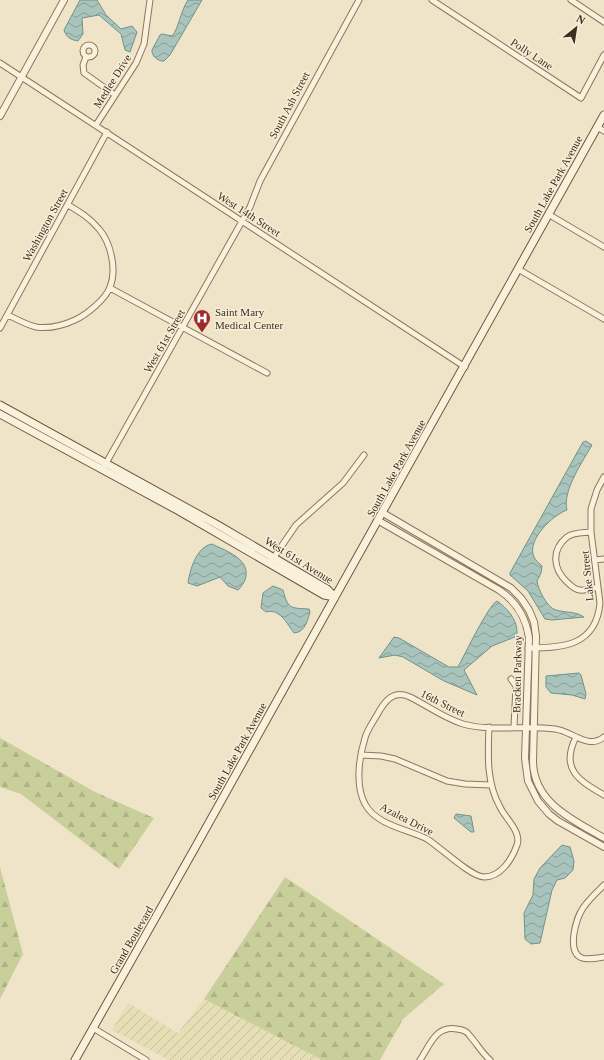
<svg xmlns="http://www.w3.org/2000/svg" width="604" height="1060" font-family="'Times New Roman',serif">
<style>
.farmland{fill:url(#farmland-furrows)}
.forest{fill:url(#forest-firs)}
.water{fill:url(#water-waves);stroke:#6f938a}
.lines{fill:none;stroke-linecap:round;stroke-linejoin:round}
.minor-casing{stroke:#8d765c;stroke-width:7}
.tertiary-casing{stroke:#8d765c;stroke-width:8}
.secondary-casing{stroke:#6f573f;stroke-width:9}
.minor{stroke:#faf1dc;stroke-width:5}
.tertiary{stroke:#faf1dc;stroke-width:6}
.secondary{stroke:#faf1dc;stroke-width:7}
.labels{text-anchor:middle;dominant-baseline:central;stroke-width:3;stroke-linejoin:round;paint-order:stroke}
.street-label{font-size:11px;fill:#3d2e20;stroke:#f7eed8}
.poi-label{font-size:11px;fill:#3d2e20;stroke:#f7eed8;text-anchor:start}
</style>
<defs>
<pattern id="farmland-furrows" width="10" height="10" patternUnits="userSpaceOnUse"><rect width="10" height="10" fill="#e6deb5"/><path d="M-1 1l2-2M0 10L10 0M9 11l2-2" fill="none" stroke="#c6bf9b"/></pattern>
<pattern id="forest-firs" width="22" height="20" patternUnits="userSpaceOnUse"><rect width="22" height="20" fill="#c9cf9b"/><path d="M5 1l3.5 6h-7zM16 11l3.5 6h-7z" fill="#aeb285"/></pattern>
<pattern id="water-waves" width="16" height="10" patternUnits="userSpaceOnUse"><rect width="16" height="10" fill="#a9c4bc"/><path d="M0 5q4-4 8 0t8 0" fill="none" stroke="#8ba098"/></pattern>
</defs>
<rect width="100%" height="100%" fill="#f0e4c8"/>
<path class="farmland" d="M204,999L322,1060H169L112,1030L128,1003L178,1033Z"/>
<path class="forest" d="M0,738L95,792L154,818L119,869L21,794L0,787Z
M0,867L23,954L0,999Z
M285,877L444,984L403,1019L380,1060H322L204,999Z"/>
<path class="water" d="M80,0H97L106,15L121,29L132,26L137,32L130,52L125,50L121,34L99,15L82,18L83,34L78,41C71,40 66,37 64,30Z
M188,0H202L170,55L164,61C159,62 151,56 152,50L160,35L162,34L172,36C179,28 180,12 188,0Z
M586,441L592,445C583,461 562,491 567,510C553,515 526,540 534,557C535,560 540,564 542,566L541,573L537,581C538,589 547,608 556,610C566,613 575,611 584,617L552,620L545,619L528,591L510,575V573L583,442Z
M212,544C226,551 252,559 245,580C243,584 241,587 238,590L228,586L220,577L197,586L188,583C190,570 196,547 212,544Z
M273,586L283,590C288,609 290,608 309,609L310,612C307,622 305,632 294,633C287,624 280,608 266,612L261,608L263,593Z
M497,601C507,608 518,620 517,634L515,637L492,646L464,670L477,695L444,681L403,657L395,655L379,658L394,637L399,638L449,667H458C464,656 489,604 497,601Z
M579,673L581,675L586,694L585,699L572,695L551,693L546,687V676Z
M456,814L471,816L474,832H471L454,818Z
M562,845L570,847L574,861L573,870L565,878L557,880L552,890L540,943L531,944L525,939L524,913L533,895L534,879L540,868Z"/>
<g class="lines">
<g class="minor-casing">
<path id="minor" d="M432,0L581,98L604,55
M571,0L604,22
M83 51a6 6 0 1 1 12 0a6 6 0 1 1-12 0Z
M86,57L83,65L84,73L115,95
M0,63L465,367
M96,125L136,63L144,44L150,0
M597,127L604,131
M548,214L604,247
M518,269L604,319
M110,288L267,373
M8,315C16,319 27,325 36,327C49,329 64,325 75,320C86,315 106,299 110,287C117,270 111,243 99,229C90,218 80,212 68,205
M0,328L107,132
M105,465L250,207L260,181L359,0
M591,532C583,533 574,532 567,537C551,550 553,569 567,582C570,585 575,590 580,590C585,591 593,588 598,587
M272,560L296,525L343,483L364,455
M595,560L604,559
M528,648C563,648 596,646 600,603L591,532V509L597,490L604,477
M511,679L516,686L514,727
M489,727C488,754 486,782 500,807C505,818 522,832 517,845C512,859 501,877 484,877C471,877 440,847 427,839C407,829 376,825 365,804C355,786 359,757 365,738C367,730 373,722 377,715C384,702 393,689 410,697C428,706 444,718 463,724C492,732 525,725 555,729C572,731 588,750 604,737
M576,737C560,769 578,780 604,795
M361,755L381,756L395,759L447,781L465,784L491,785
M604,885C597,892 589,899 583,908C576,918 566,952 582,958C588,960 598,958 604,957
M93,1028L146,1060
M420,1060C430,1045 436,1025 457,1029C463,1030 467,1031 470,1036C477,1044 482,1053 490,1060"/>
</g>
<g class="tertiary-casing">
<path id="tertiary" d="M0,116L64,0
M383,513L511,588L521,598L529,610L534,622L536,636L533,762C534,803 573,820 604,838
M379,521L499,590C517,602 526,617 529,638L525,758L528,781L538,801L549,814L558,821L604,847"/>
</g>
<g class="secondary-casing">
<path id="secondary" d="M0,405L216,524L327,589L335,597
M0,414L179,511L324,595L335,597
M75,1060C253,746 429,431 604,115"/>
</g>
<use href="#minor" class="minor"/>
<use href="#tertiary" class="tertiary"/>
<use href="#secondary" class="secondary"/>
</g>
<defs>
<g id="hospital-pin" transform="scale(0.9)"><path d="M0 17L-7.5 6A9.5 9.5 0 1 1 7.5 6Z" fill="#9e2a2b" stroke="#f7eed8"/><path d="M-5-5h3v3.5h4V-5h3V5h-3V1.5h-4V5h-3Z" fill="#fff"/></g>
</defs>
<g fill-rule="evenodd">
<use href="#hospital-pin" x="202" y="318"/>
</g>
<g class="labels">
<g class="street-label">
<text transform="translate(532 54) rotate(33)">Polly Lane</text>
<text transform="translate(112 81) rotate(-58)">Medlee Drive</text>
<text transform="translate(289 105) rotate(-62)">South Ash Street</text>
<text transform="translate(553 184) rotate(-61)">South Lake Park Avenue</text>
<text transform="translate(249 214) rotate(33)">West 14th Street</text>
<text transform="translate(45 225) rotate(-61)">Washington Street</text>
<text transform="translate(164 341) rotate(-60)">West 61st Street</text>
<text transform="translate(396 468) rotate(-61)">South Lake Park Avenue</text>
<text transform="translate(299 560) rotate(32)">West 61st Avenue</text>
<text transform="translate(587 576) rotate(-96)">Lake Street</text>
<text transform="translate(517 674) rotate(-89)">Bracken Parkway</text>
<text transform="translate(443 703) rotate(26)">16th Street</text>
<text transform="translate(237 751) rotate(-61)">South Lake Park Avenue</text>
<text transform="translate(407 819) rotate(27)">Azalea Drive</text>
<text transform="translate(131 940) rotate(-60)">Grand Boulevard</text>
</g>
<g class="poi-label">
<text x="215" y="312">Saint Mary<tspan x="215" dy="13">Medical Center</tspan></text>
</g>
</g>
<g transform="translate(576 28) rotate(30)" stroke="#f7eed8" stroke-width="3" paint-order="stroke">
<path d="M0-3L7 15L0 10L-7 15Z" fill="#3d2e20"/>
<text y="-6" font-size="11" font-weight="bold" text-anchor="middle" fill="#3d2e20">N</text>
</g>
</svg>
